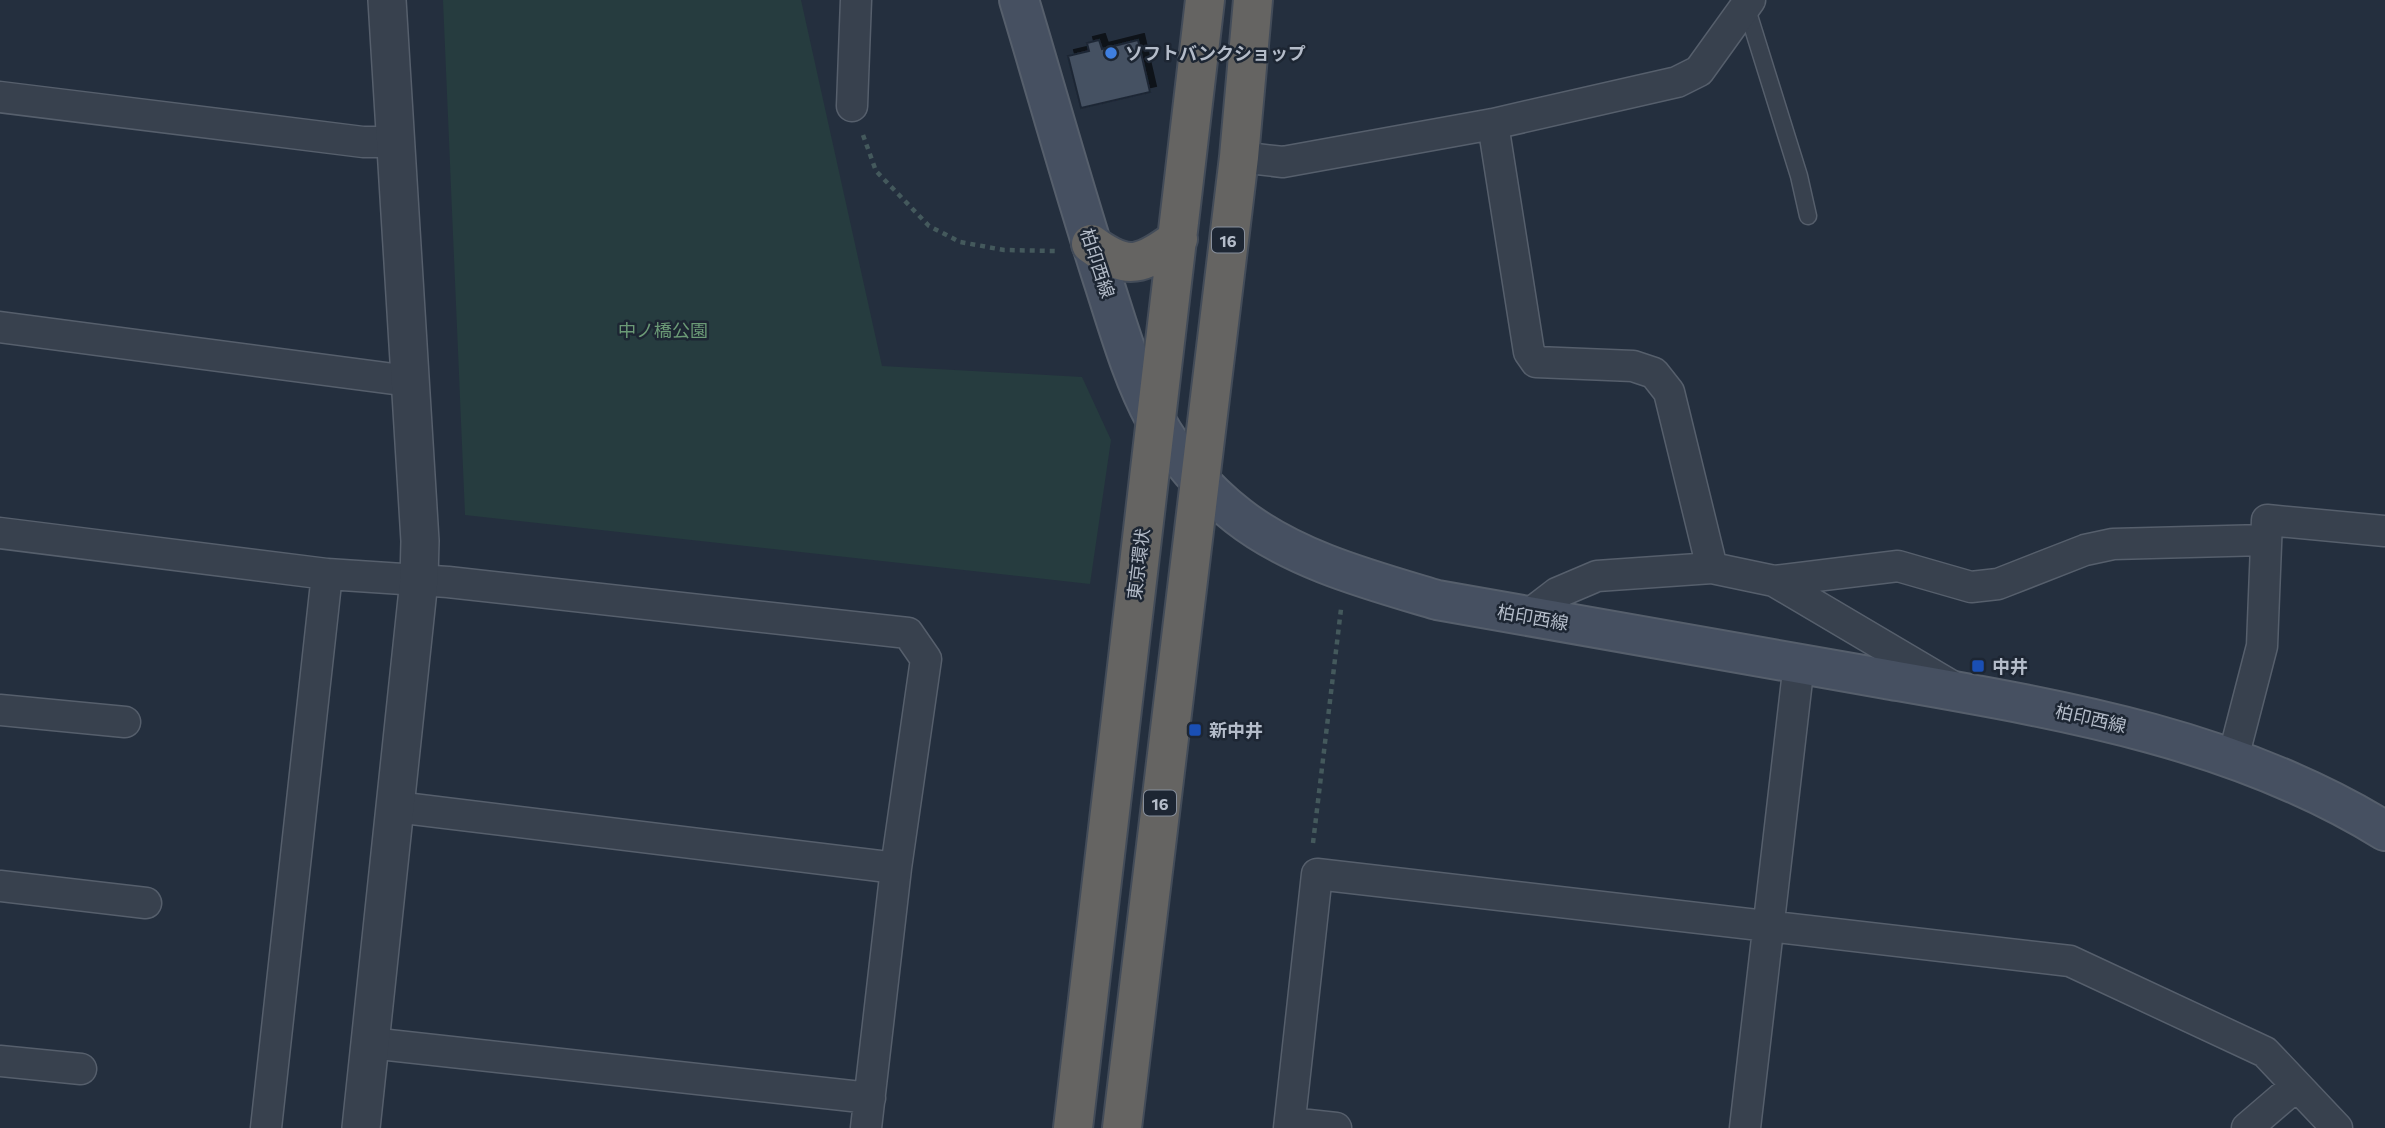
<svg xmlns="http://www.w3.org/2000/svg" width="2385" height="1128" font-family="Commissioner,'Noto Sans JP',sans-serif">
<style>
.green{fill:#263c3f}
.building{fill:#455162;stroke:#1f2835;stroke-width:2;filter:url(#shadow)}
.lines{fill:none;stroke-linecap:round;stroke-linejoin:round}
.service-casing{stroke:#565f6c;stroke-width:19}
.minor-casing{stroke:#565f6c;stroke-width:33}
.tertiary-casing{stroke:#565f6c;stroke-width:40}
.secondary-casing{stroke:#565f6c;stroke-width:42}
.trunk-casing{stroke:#434c59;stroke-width:42}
.path{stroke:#44595c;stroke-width:4.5;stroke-dasharray:5 5;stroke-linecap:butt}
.service{stroke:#38414e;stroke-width:16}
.minor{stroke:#38414e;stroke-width:30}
.tertiary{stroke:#38414e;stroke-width:37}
.secondary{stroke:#465061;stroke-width:38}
.trunk{stroke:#656462;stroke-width:38}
.shop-dot{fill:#3f7fe0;stroke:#1d2633;stroke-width:2.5}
.transit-dot{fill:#1a4fb4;stroke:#1d2633;stroke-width:2.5}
.labels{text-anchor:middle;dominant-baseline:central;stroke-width:5;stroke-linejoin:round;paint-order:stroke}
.shield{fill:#1d2633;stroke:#878f9c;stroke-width:2}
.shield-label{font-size:16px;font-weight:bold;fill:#b4bcc9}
.poi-label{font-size:18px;font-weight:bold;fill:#b4bcc9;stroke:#1d2633;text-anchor:start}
.street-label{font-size:18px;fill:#b4bcc9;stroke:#1d2633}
.park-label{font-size:18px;fill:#6b9a76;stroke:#1d2633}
</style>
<defs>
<filter id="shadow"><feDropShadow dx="6" dy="-6" stdDeviation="0" flood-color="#0009"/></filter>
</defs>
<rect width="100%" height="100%" fill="#242f3e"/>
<path class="green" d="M443,0H801L882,366L1082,377L1111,440L1090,584L465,515Z"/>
<path class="building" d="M1099,40L1102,49L1138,40L1150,92L1081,108L1068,56L1089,51L1087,43Z"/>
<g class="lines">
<g class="service-casing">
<path id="service" d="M1746,6L1799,176L1808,216"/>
</g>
<g class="minor-casing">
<path id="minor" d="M0,97L363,142H398
M852,106L856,0
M1493,124L1529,352L1536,362L1633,366L1654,373L1669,392L1712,568L1597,576L1557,593L1527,616
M1239,157L1283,162L1493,124L1677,82L1699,71L1750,0
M0,327L409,381
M0,533L327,574L266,1128
M1712,568L1774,581L1898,566L1971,587L1998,584L2085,550L2113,544L2265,540
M327,574L448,582L908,633L926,659L896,868L866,1128
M1774,581L1950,685
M0,710L125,722
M2233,758L2262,646L2267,520L2385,531
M396,807L896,868
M0,886L146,903
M370,1043L870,1098
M0,1061L81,1069
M1290,1123L1336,1128
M1289,1128L1317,874L2070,961L2265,1052L2337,1128
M1745,1128L1799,663
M2247,1128L2296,1086"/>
</g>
<g class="tertiary-casing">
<path id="tertiary" d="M361,1128L419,580L420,541L387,0"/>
</g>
<g class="secondary-casing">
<path id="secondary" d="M1019,0C1047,93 1073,187 1103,280C1118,326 1132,377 1155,419C1174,455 1206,491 1238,516C1294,560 1370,580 1437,600C1587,627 1737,652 1886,679C2058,709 2235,738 2385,831"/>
</g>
<g class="trunk-casing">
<path id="trunk" d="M1091,244C1129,272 1141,265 1178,239
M1073,1128L1205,0
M1122,1128L1239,157L1253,0"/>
</g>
<path class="path" d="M863,135L876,171L929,226L960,242L1004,250L1056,251
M1313,843L1341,609"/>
<use href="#service" class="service"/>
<use href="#minor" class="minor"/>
<use href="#tertiary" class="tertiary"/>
<use href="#secondary" class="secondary"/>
<use href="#trunk" class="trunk"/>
</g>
<circle class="shop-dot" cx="1111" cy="53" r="7"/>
<g class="transit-dot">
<rect x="1971" y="659" width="14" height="14" rx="3.5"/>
<rect x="1188" y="723" width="14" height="14" rx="3.5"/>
</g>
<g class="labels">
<g class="shield">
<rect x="1212" y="227.5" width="32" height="25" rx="5"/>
<rect x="1144" y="790.5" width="32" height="25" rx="5"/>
</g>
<g class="shield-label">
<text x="1228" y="240">16</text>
<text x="1160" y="803">16</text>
</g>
<g class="poi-label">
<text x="1125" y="53">ソフトバンクショップ</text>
<text x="1992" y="666">中井</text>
<text x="1209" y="730">新中井</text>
</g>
<g class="street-label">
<text transform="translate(1098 263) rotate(72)">柏印西線</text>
<text transform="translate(1138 564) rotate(-83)">東京環状</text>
<text transform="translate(1533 617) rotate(10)">柏印西線</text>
<text transform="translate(2091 718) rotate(13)">柏印西線</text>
</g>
<g class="park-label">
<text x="663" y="330">中ノ橋公園</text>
</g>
</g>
</svg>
